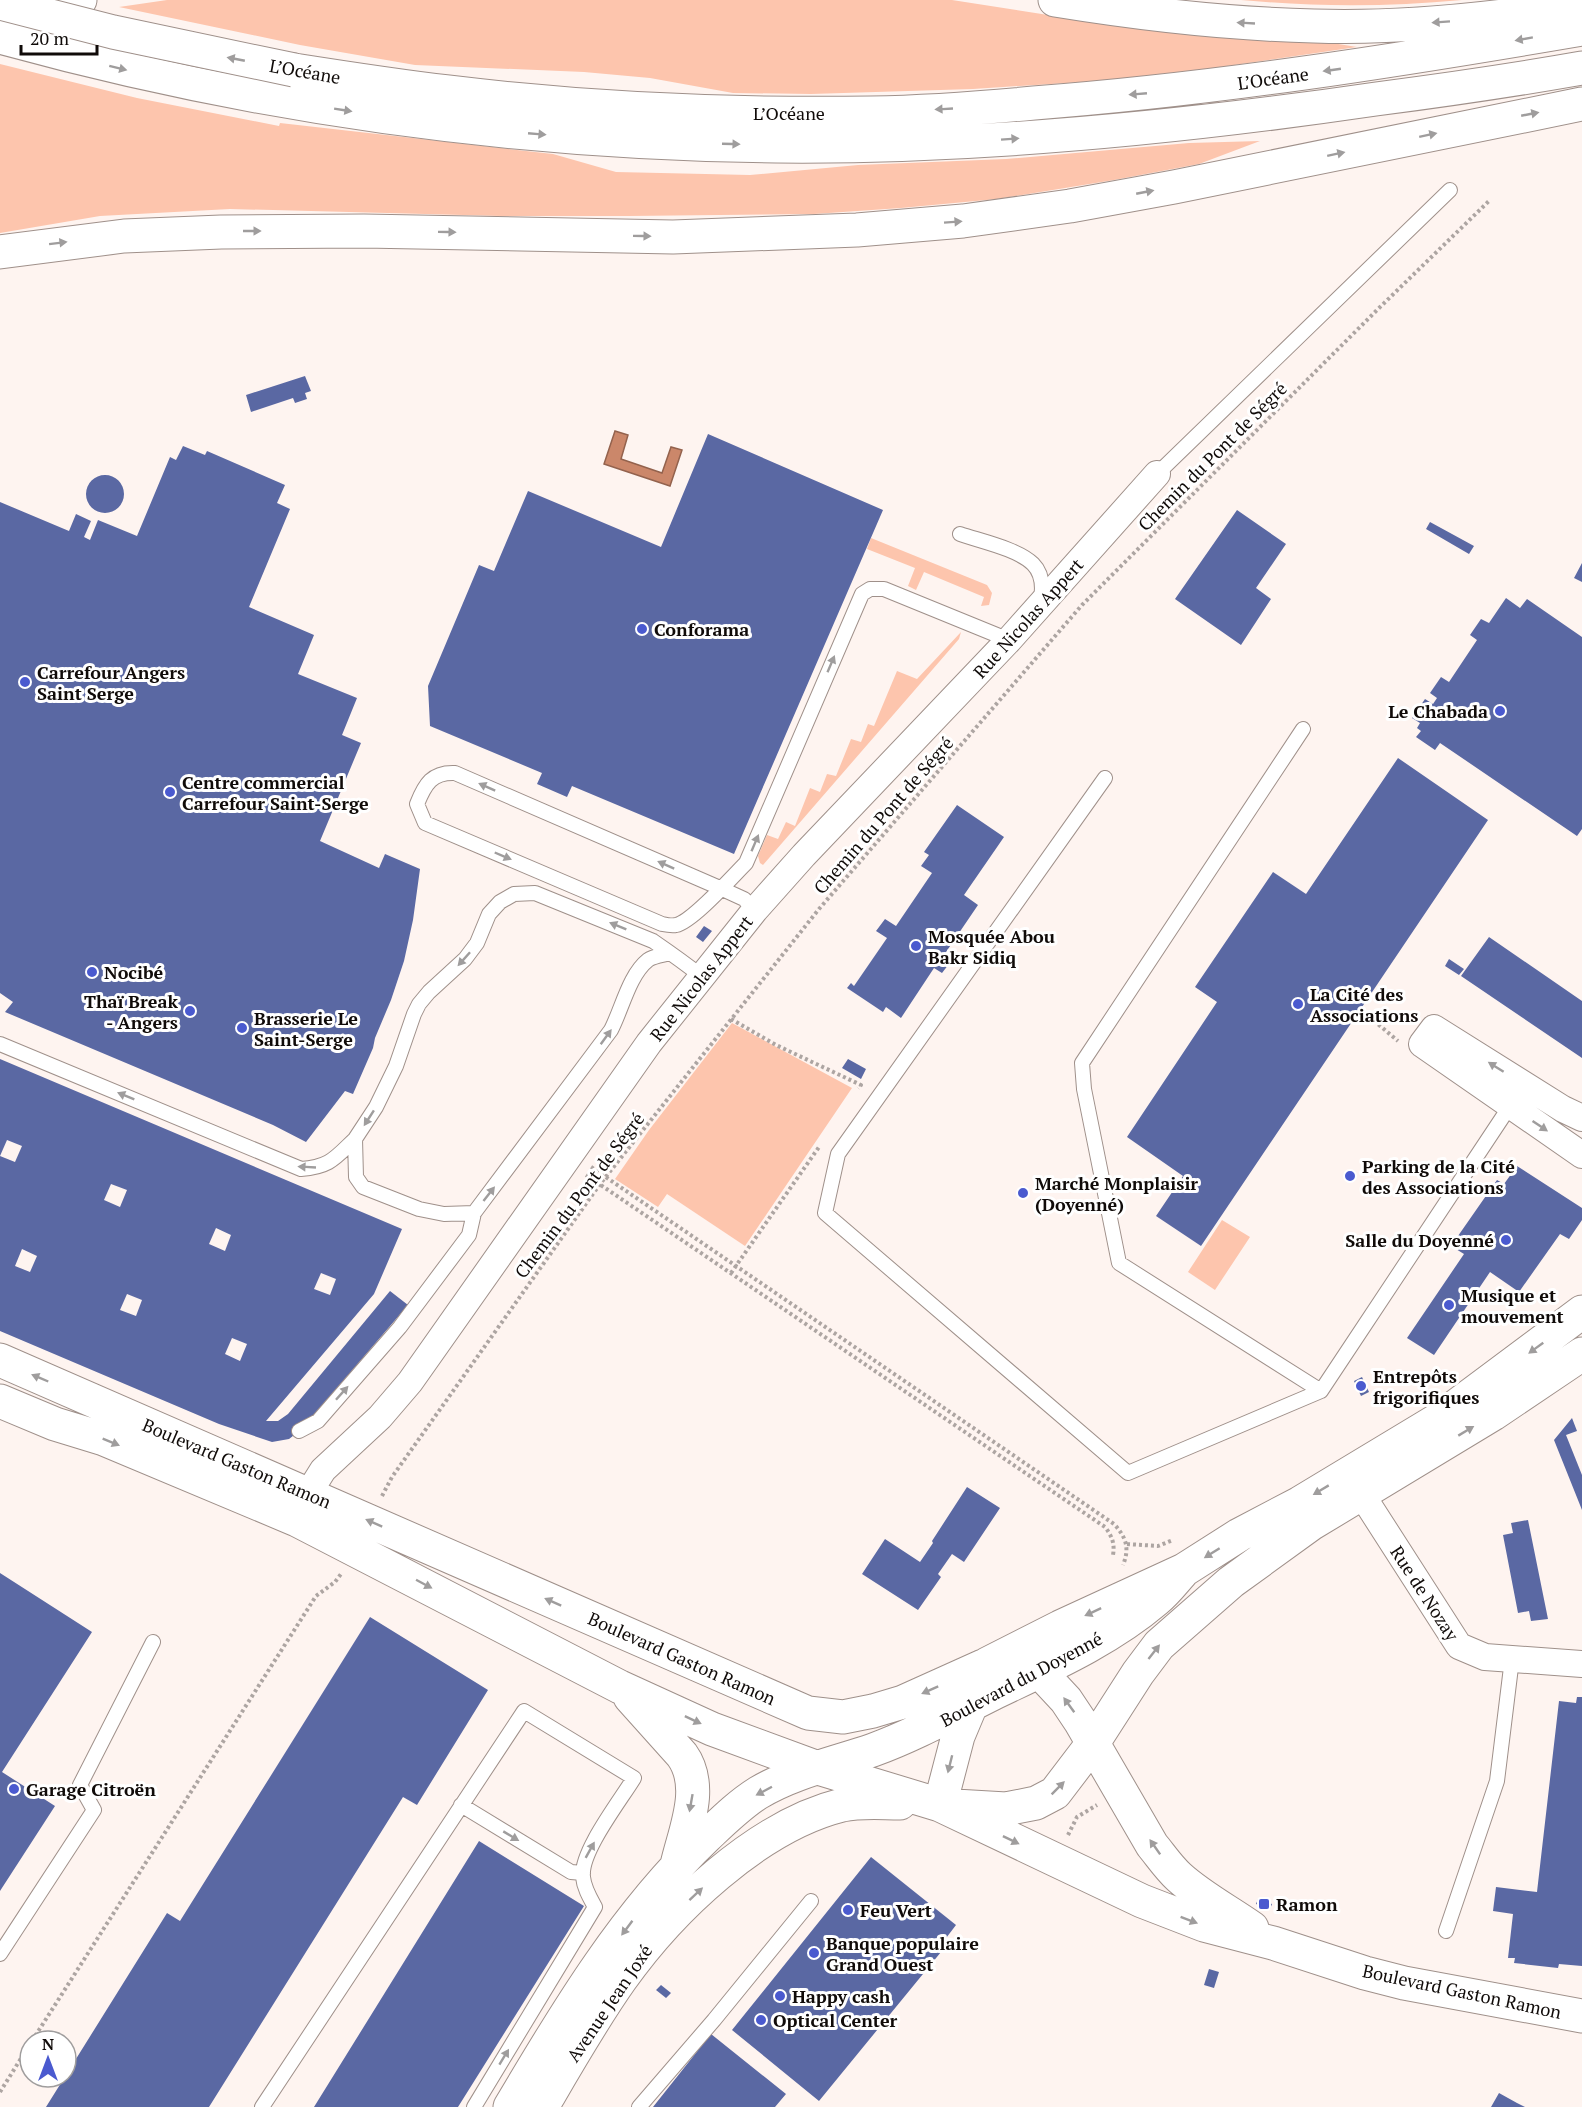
<svg xmlns="http://www.w3.org/2000/svg" width="1582" height="2107" font-family="'PT Serif',serif">
<style>
.green{fill:#fdc5ad}
.water{fill:#cb876a;stroke:#93624d;stroke-width:1.5}
.building{fill:#5a68a3;fill-rule:evenodd}
.lines{fill:none;stroke-linecap:round;stroke-linejoin:round}
.service-casing{stroke:#9f908a;stroke-width:16}
.minor-casing{stroke:#9f908a;stroke-width:28}
.secondary-casing{stroke:#9f908a;stroke-width:35}
.motorway-casing{stroke:#9f908a;stroke-width:35}
.path{stroke:#ada5a2;stroke-width:4;stroke-dasharray:3 3;stroke-linecap:butt}
.service{stroke:#fff;stroke-width:14}
.minor{stroke:#fff;stroke-width:26}
.secondary{stroke:#fff;stroke-width:33}
.motorway{stroke:#fff;stroke-width:33}
.motorway-bridge-casing{stroke:#9f908a;stroke-width:35;stroke-linecap:butt}
.motorway-bridge{stroke:#fff;stroke-width:33}
.oneway{fill:#9f9d9d}
.poi-dot{fill:#4a5acf;stroke:#fff;stroke-width:2}
.labels{text-anchor:middle;dominant-baseline:central;stroke-width:6;stroke-linejoin:round;paint-order:stroke}
.street-label{font-size:18px;fill:#100b09;stroke:#fff}
.poi-label{font-size:18px;font-weight:bold;fill:#100b09;stroke:#fff;text-anchor:start}
</style>
<rect width="100%" height="100%" fill="#fef4f0"/>
<path class="green" d="M167,0H952L1138,29L1301,38L1357,47L1214,68L1098,81L973,89L811,94L733,93L650,78L584,72L415,65L300,45L119,7Z
M1241,0H1462C1386,7 1317,7 1241,0Z
M0,64L137,98L279,126L280,123L553,154L616,172L750,175L858,165L1006,159L1189,143L1260,141L1199,164L1114,180L997,199L901,208L814,214L629,216H501L230,209L100,216L0,233Z
M871,538L987,585L992,593L989,605L981,606L984,597L924,572L916,590L908,586L915,568L867,549Z
M961,632L959,639L763,865L760,863L758,856L767,835L778,839L786,822L795,826L810,788L820,792L827,774L836,776L851,739L861,742L868,724L874,726L897,671L917,679Z
M732,1023L852,1088L745,1246L667,1194L658,1207L615,1179L649,1130Z
M1222,1220L1250,1237L1215,1290L1188,1272Z"/>
<path class="water" d="M615,431L628,435L621,459L662,473L671,447L682,450L670,486L604,464Z"/>
<path class="building" d="M305,376L311,391L305,393L307,399L295,403L293,398L251,412L246,395Z
M708,434L883,510L734,854L572,786L567,797L537,784L542,773L430,726L428,686L479,565L494,571L528,491L661,547Z
M183,446L205,455L207,451L285,485L277,503L290,509L249,607L314,635L298,674L357,698L342,735L361,743L320,841L379,868L385,854L420,869L413,920L404,961L391,1000L375,1038L373,1048L353,1094L345,1091L306,1142L273,1125L5,1012L13,1002L0,993V502L69,531L76,514L91,521L84,537L90,540L98,520L137,536L170,457L176,460Z
M86 494a19 19 0 1 1 38 0a19 19 0 1 1-38 0Z
M1237,510L1286,544L1256,588L1271,599L1241,645L1175,599Z
M1430,522L1474,546L1469,554L1426,529Z
M1582,563V582L1574,578Z
M1506,598L1520,608L1527,599L1582,637V829L1577,836L1440,743L1435,750L1416,737L1421,731L1417,728L1420,723L1412,718L1425,699L1433,704L1437,698L1430,693L1441,677L1449,682L1477,640L1470,635L1481,619L1489,623Z
M1398,758L1488,820L1201,1246L1156,1216L1183,1176L1127,1137L1217,1002L1195,987L1273,872L1306,894Z
M957,805L1004,837L964,895L978,905L944,955L952,960L942,973L934,968L901,1018L886,1007L883,1012L847,988L851,983L854,986L887,938L876,931L885,919L896,926L932,873L921,866L929,855L924,852Z
M704,926L712,931L703,942L696,937Z
M1489,937L1582,1001V1058L1461,976Z
M1449,959L1464,969L1459,975L1445,966Z
M0,1059L402,1229L374,1294L266,1421H278L288,1414L390,1291L408,1305L302,1429L289,1439L272,1442L219,1424L0,1331V1156L15,1162L22,1146L7,1140L0,1156ZM111,1184L127,1190L120,1207L104,1200ZM216,1228L231,1235L225,1251L209,1244ZM22,1249L37,1256L30,1272L15,1266ZM321,1273L336,1279L330,1295L314,1289ZM127,1294L142,1300L136,1316L120,1310ZM232,1338L247,1344L240,1361L225,1354Z
M848,1059L866,1069L861,1079L842,1068Z
M1517,1166L1582,1208V1220L1569,1239L1560,1234L1519,1292L1490,1272L1434,1355L1407,1338L1464,1254L1451,1246L1497,1180L1504,1184Z
M1362,1377L1369,1392L1361,1396L1354,1381Z
M1572,1418L1577,1431L1566,1435L1582,1475V1510L1554,1440Z
M967,1487L1000,1508L964,1562L952,1554L938,1574L941,1577L918,1610L862,1574L885,1539L920,1562L933,1543L932,1541Z
M1528,1520L1548,1619L1531,1621L1529,1611L1518,1613L1503,1535L1513,1533L1511,1523Z
M0,1573L92,1632L2,1772L55,1806L0,1891Z
M370,1617L488,1690L417,1805L403,1797L209,2107H46L167,1913L180,1921Z
M1577,1697H1582V1966L1559,1964L1558,1968L1514,1963L1515,1958H1508L1513,1914L1493,1911L1496,1887L1537,1892L1559,1701L1576,1703Z
M479,1841L584,1906L458,2107H314Z
M871,1857L956,1925L937,1950L941,1952L819,2101L732,2030Z
M1258,1899L1272,1904L1270,1909L1256,1904Z
M1209,1969L1219,1972L1214,1988L1204,1985Z
M661,1985L671,1993L666,1998L656,1990Z
M711,2034L786,2094L775,2107H653Z
M1499,2093L1517,2103L1525,2107H1491Z"/>
<g class="lines">
<g class="service-casing">
<path id="service" d="M1157,474L1450,190
M960,534C980,541 1018,549 1033,564C1043,574 1043,587 1041,599
M1303,729L1082,1063L1084,1089L1119,1263L1321,1391
M1105,778L838,1154L825,1213L1128,1473L1321,1391L1510,1106
M755,910L744,899L720,888L455,773C432,772 425,784 417,804L425,823L662,924C667,925 672,926 676,925C692,922 733,876 746,863L862,594L870,589H884L1009,640
M670,953C663,955 653,956 648,960C629,975 622,1009 611,1030L474,1213L444,1214L419,1209L363,1187L356,1177L355,1139L376,1107L396,1066L414,1014L419,1004L429,992L465,959L477,943L489,914L500,902L514,894L535,893L653,941C669,952 686,964 701,976
M0,1044L301,1169C330,1167 335,1158 355,1139
M299,1431L318,1421L400,1327L469,1235L474,1213
M461,1805L571,1872L583,1873
M1446,1931L1497,1781L1512,1659
M0,1954L94,1810L80,1785L153,1642
M262,2107L524,1711L634,1778C620,1801 580,1852 583,1877C584,1888 590,1898 595,1907L474,2107
M639,2107L714,2020L811,1901"/>
</g>
<g class="minor-casing">
<path id="minor" d="M1582,1118L1563,1109L1434,1028L1422,1044L1582,1155
M1362,1495L1459,1646L1485,1657L1582,1664
M301,1509L308,1494L323,1470L380,1417L410,1382L649,1043L755,910L804,855L1009,640L1157,474"/>
</g>
<g class="secondary-casing">
<path id="secondary" d="M0,1360L808,1713L843,1717L873,1711L903,1702L983,1666L1020,1665L1039,1671L1066,1700L1080,1721L1152,1845C1161,1856 1169,1868 1179,1877C1201,1897 1228,1911 1252,1928
M0,1401L55,1424L104,1439L297,1520L620,1687L712,1729L818,1768L940,1805L1142,1901L1204,1925L1273,1943L1365,1973L1404,1983L1582,2016
M987,1664L1060,1627L1184,1570L1239,1535L1300,1503L1436,1421L1582,1312
M630,1697L682,1755C705,1787 685,1830 677,1865
M940,1805L958,1736L971,1705
M955,1806L1006,1809L1036,1803L1055,1793L1093,1743L1138,1673L1159,1645L1231,1582L1311,1524L1493,1414L1582,1354
M510,2107C566,2012 626,1913 706,1837C723,1821 739,1805 758,1793C793,1772 835,1763 873,1750C914,1735 952,1714 992,1694C1048,1667 1108,1641 1156,1600C1167,1591 1175,1580 1184,1570
M542,2107C567,2064 592,2020 621,1979C670,1910 757,1826 842,1805C861,1801 881,1803 900,1803"/>
</g>
<g class="motorway-casing">
<path id="motorway" d="M1055,0C1141,14 1228,24 1314,26C1403,29 1494,19 1582,5
M24,15L80,0
M0,37C253,107 514,143 776,146C977,148 1178,128 1376,99C1445,90 1514,80 1582,68
M294,70C345,78 397,86 448,92C588,109 730,115 871,113C925,112 980,108 1034,103C1218,89 1400,60 1582,29
M0,252L124,236L221,232L364,231L673,237L857,230L963,221L1070,206L1174,187L1582,104"/>
</g>
<path class="path" d="M1360,1009L1398,1041
M731,1019L776,1045L861,1085L858,1088
M591,1167L1114,1524C1126,1537 1130,1548 1123,1565
M586,1175L1105,1527C1112,1536 1115,1544 1113,1555
M731,1273L819,1147
M382,1496L392,1477L600,1184L819,909L1082,605L1376,311L1490,200
M1127,1544L1158,1546L1173,1540
M1068,1835L1077,1817L1097,1805
M32,2041L316,1596L335,1582L341,1574
M0,2092L30,2044"/>
<use href="#service" class="service"/>
<use href="#minor" class="minor"/>
<use href="#secondary" class="secondary"/>
<use href="#motorway" class="motorway"/>
<g class="motorway-bridge-casing">
<path id="motorway-bridge" d="M0,3L113,32L294,70"/>
</g>
<use href="#motorway-bridge" class="motorway-bridge"/>
</g>
<defs><path id="oneway-solid" d="M-6-.8H1V-3.2L6.5 0L1 3.2V.8H-6Z" transform="scale(1.5)"/></defs>
<g class="oneway">
<use href="#oneway-solid" transform="translate(1441 22) rotate(176)"/>
<use href="#oneway-solid" transform="translate(1246 23) rotate(-177)"/>
<use href="#oneway-solid" transform="translate(1524 39) rotate(170)"/>
<use href="#oneway-solid" transform="translate(236 59) rotate(-169)"/>
<use href="#oneway-solid" transform="translate(118 68) rotate(14)"/>
<use href="#oneway-solid" transform="translate(1332 70) rotate(172)"/>
<use href="#oneway-solid" transform="translate(1138 94) rotate(175)"/>
<use href="#oneway-solid" transform="translate(944 109) rotate(177)"/>
<use href="#oneway-solid" transform="translate(343 110) rotate(9)"/>
<use href="#oneway-solid" transform="translate(1530 114) rotate(-11)"/>
<use href="#oneway-solid" transform="translate(537 134) rotate(5)"/>
<use href="#oneway-solid" transform="translate(1428 135) rotate(-12)"/>
<use href="#oneway-solid" transform="translate(1010 139) rotate(-4)"/>
<use href="#oneway-solid" transform="translate(731 144) rotate(2)"/>
<use href="#oneway-solid" transform="translate(1336 154) rotate(-12)"/>
<use href="#oneway-solid" transform="translate(1145 192) rotate(-11)"/>
<use href="#oneway-solid" transform="translate(953 222) rotate(-4)"/>
<use href="#oneway-solid" transform="translate(252 231)"/>
<use href="#oneway-solid" transform="translate(447 232) rotate(1)"/>
<use href="#oneway-solid" transform="translate(642 236) rotate(1)"/>
<use href="#oneway-solid" transform="translate(58 243) rotate(-7)"/>
<use href="#oneway-solid" transform="translate(831 664) rotate(-67)"/>
<use href="#oneway-solid" transform="translate(487 787) rotate(-156)"/>
<use href="#oneway-solid" transform="translate(755 843) rotate(-67)"/>
<use href="#oneway-solid" transform="translate(503 856) rotate(23)"/>
<use href="#oneway-solid" transform="translate(666 865) rotate(-156)"/>
<use href="#oneway-solid" transform="translate(618 926) rotate(-158)"/>
<use href="#oneway-solid" transform="translate(464 959) rotate(132)"/>
<use href="#oneway-solid" transform="translate(606 1037) rotate(-54)"/>
<use href="#oneway-solid" transform="translate(1496 1067) rotate(-148)"/>
<use href="#oneway-solid" transform="translate(126 1096) rotate(-158)"/>
<use href="#oneway-solid" transform="translate(369 1118) rotate(123)"/>
<use href="#oneway-solid" transform="translate(1540 1126) rotate(34)"/>
<use href="#oneway-solid" transform="translate(307 1167) rotate(-177)"/>
<use href="#oneway-solid" transform="translate(489 1194) rotate(-52)"/>
<use href="#oneway-solid" transform="translate(1536 1348) rotate(144)"/>
<use href="#oneway-solid" transform="translate(40 1378) rotate(-157)"/>
<use href="#oneway-solid" transform="translate(342 1393) rotate(-48)"/>
<use href="#oneway-solid" transform="translate(1466 1431) rotate(-31)"/>
<use href="#oneway-solid" transform="translate(111 1442) rotate(22)"/>
<use href="#oneway-solid" transform="translate(1321 1490) rotate(149)"/>
<use href="#oneway-solid" transform="translate(374 1523) rotate(-156)"/>
<use href="#oneway-solid" transform="translate(1212 1553) rotate(148)"/>
<use href="#oneway-solid" transform="translate(424 1584) rotate(28)"/>
<use href="#oneway-solid" transform="translate(553 1602) rotate(-156)"/>
<use href="#oneway-solid" transform="translate(1093 1612) rotate(155)"/>
<use href="#oneway-solid" transform="translate(1154 1652) rotate(-52)"/>
<use href="#oneway-solid" transform="translate(930 1690) rotate(156)"/>
<use href="#oneway-solid" transform="translate(1069 1705) rotate(-126)"/>
<use href="#oneway-solid" transform="translate(693 1720) rotate(25)"/>
<use href="#oneway-solid" transform="translate(950 1764) rotate(104)"/>
<use href="#oneway-solid" transform="translate(1058 1788) rotate(-45)"/>
<use href="#oneway-solid" transform="translate(764 1791) rotate(152)"/>
<use href="#oneway-solid" transform="translate(691 1803) rotate(100)"/>
<use href="#oneway-solid" transform="translate(511 1836) rotate(31)"/>
<use href="#oneway-solid" transform="translate(1011 1840) rotate(26)"/>
<use href="#oneway-solid" transform="translate(1155 1847) rotate(-125)"/>
<use href="#oneway-solid" transform="translate(590 1850) rotate(-61)"/>
<use href="#oneway-solid" transform="translate(696 1894) rotate(-43)"/>
<use href="#oneway-solid" transform="translate(1189 1920) rotate(21)"/>
<use href="#oneway-solid" transform="translate(627 1928) rotate(127)"/>
<use href="#oneway-solid" transform="translate(504 2057) rotate(-59)"/>
</g>
<g class="poi-dot">
<circle cx="642" cy="629" r="6"/>
<circle cx="25" cy="682" r="6"/>
<circle cx="1500" cy="711" r="6"/>
<circle cx="170" cy="792" r="6"/>
<circle cx="916" cy="946" r="6"/>
<circle cx="92" cy="972" r="6"/>
<circle cx="1298" cy="1004" r="6"/>
<circle cx="190" cy="1011" r="6"/>
<circle cx="242" cy="1028" r="6"/>
<circle cx="1350" cy="1176" r="6"/>
<circle cx="1023" cy="1193" r="6"/>
<circle cx="1506" cy="1240" r="6"/>
<circle cx="1449" cy="1305" r="6"/>
<circle cx="1361" cy="1386" r="6"/>
<circle cx="14" cy="1789" r="6"/>
<rect x="1258" y="1898" width="12" height="12" rx="3"/>
<circle cx="848" cy="1910" r="6"/>
<circle cx="814" cy="1953" r="6"/>
<circle cx="780" cy="1996" r="6"/>
<circle cx="761" cy="2020" r="6"/>
</g>
<g class="labels">
<g class="street-label">
<text transform="translate(305 71) rotate(10)">L’Océane</text>
<text transform="translate(1273 78) rotate(-8)">L’Océane</text>
<text x="789" y="113">L’Océane</text>
<text transform="translate(1212 456) rotate(-45)">Chemin du Pont de Ségré</text>
<text transform="translate(1028 618) rotate(-48)">Rue Nicolas Appert</text>
<text transform="translate(883 815) rotate(-49)">Chemin du Pont de Ségré</text>
<text transform="translate(701 978) rotate(-52)">Rue Nicolas Appert</text>
<text transform="translate(579 1195) rotate(-53)">Chemin du Pont de Ségré</text>
<text transform="translate(237 1463) rotate(23)">Boulevard Gaston Ramon</text>
<text transform="translate(1425 1593) rotate(57)">Rue de Nozay</text>
<text transform="translate(682 1658) rotate(24)">Boulevard Gaston Ramon</text>
<text transform="translate(1021 1679) rotate(-28)">Boulevard du Doyenné</text>
<text transform="translate(1462 1991) rotate(12)">Boulevard Gaston Ramon</text>
<text transform="translate(609 2003) rotate(-56)">Avenue Jean Joxé</text>
</g>
<g class="poi-label">
<text x="654" y="629">Conforama</text>
<text x="37" y="672">Carrefour Angers<tspan x="37" dy="21">Saint Serge</tspan></text>
<text x="1488" y="711" text-anchor="end">Le Chabada</text>
<text x="182" y="782">Centre commercial<tspan x="182" dy="21">Carrefour Saint-Serge</tspan></text>
<text x="928" y="936">Mosquée Abou<tspan x="928" dy="21">Bakr Sidiq</tspan></text>
<text x="104" y="972">Nocibé</text>
<text x="1310" y="994">La Cité des<tspan x="1310" dy="21">Associations</tspan></text>
<text x="178" y="1001" text-anchor="end">Thaï Break<tspan x="178" dy="21">- Angers</tspan></text>
<text x="254" y="1018">Brasserie Le<tspan x="254" dy="21">Saint-Serge</tspan></text>
<text x="1362" y="1166">Parking de la Cité<tspan x="1362" dy="21">des Associations</tspan></text>
<text x="1035" y="1183">Marché Monplaisir<tspan x="1035" dy="21">(Doyenné)</tspan></text>
<text x="1494" y="1240" text-anchor="end">Salle du Doyenné</text>
<text x="1461" y="1295">Musique et<tspan x="1461" dy="21">mouvement</tspan></text>
<text x="1373" y="1376">Entrepôts<tspan x="1373" dy="21">frigorifiques</tspan></text>
<text x="26" y="1789">Garage Citroën</text>
<text x="1276" y="1904">Ramon</text>
<text x="860" y="1910">Feu Vert</text>
<text x="826" y="1943">Banque populaire<tspan x="826" dy="21">Grand Ouest</tspan></text>
<text x="792" y="1996">Happy cash</text>
<text x="773" y="2020">Optical Center</text>
</g>
</g>
<g transform="translate(48 2059)"><circle r="28" fill="#ffffff" stroke="#9f9d9d" stroke-width="1.5"/>
<path d="M0-4.5L10 22L0 15L-10 22Z" fill="#4a5acf"/>
<text y="-9" font-size="16" font-weight="bold" text-anchor="middle" fill="#100b09">N</text>
</g>
<path d="M21 45v9h76v-9" fill="none" stroke="#100b09" stroke-width="3"/>
<text x="30" y="45" font-size="18" fill="#100b09" stroke="#ffffff" stroke-width="4.5" paint-order="stroke">20 m</text>
</svg>
